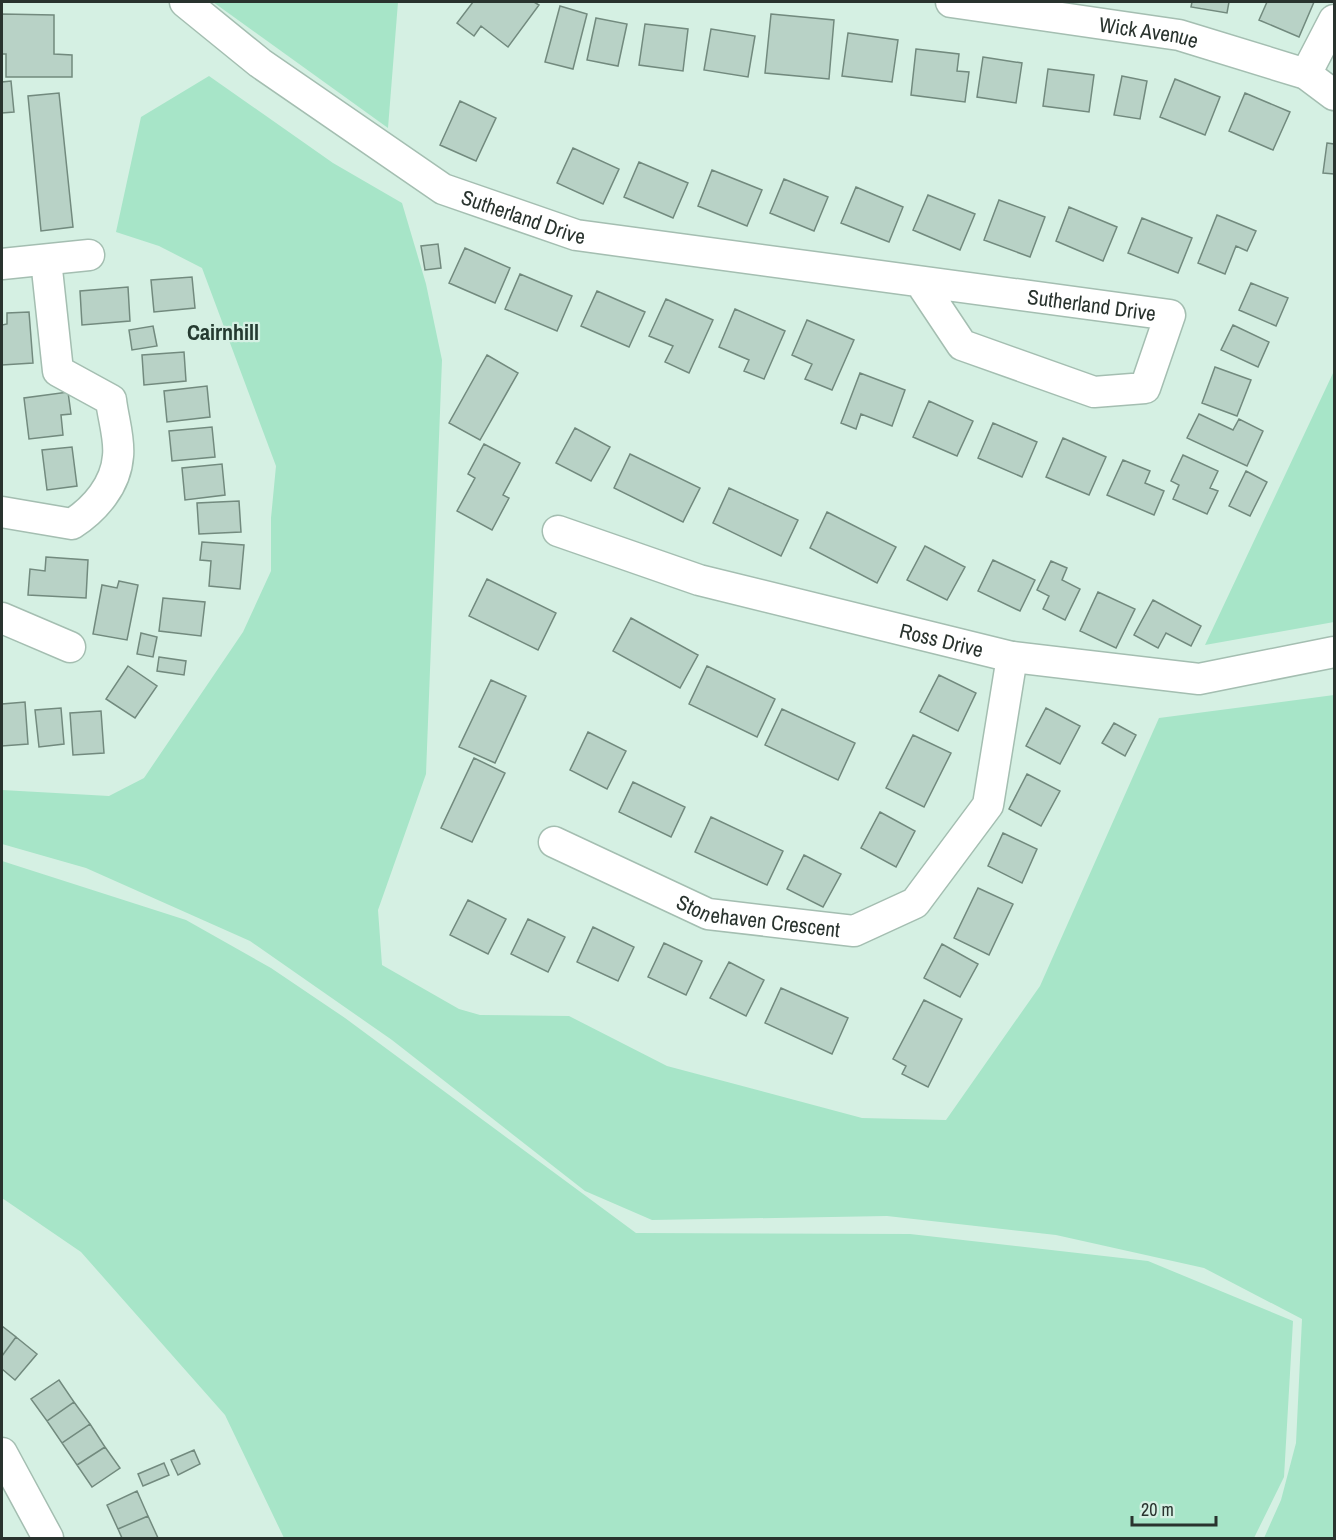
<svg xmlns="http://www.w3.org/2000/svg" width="1336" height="1540" font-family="'Archivo Narrow',sans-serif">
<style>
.green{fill:#a7e5c8}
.building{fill:#b8d2c6;stroke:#728a7e;stroke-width:1.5}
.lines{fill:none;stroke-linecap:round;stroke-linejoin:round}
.street-casing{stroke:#a4beb1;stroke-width:33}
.street{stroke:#fff;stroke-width:30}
.labels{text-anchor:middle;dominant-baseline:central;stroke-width:4.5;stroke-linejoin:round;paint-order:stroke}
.street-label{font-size:21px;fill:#29332e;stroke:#d5f0e3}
.neighbourhood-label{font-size:22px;font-weight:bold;fill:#253b31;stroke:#d5f0e3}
</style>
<rect width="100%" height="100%" fill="#d5f0e3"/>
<path class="green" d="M213,2H398L388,128Z
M209,76L333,163L402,203L426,284L442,360L426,774L378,910L382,965L459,1009L480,1015L569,1016L667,1066L862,1118L946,1120L1040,986L1159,718L1334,695V1538H1264L1281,1500L1296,1443L1302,1319L1204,1268L1056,1235L887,1216L652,1220L585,1191L392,1040L250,941L86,868L2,844V790L109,796L144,778L243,632L271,571V518L276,466L202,268L159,246L116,232L141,117Z
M1334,371V622L1205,645Z
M2,861L186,920L271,968L345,1018L636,1233L910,1234L1148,1261L1293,1321L1284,1477L1254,1538H284L225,1415L81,1252L2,1198Z"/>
<path class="building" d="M473,2H534L539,5L508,47L481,26L474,36L457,23Z
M1192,2H1229L1227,13L1191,7Z
M1267,2H1314L1299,37L1259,20Z
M560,6L587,14L573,69L545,62Z
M2,14L54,15V54L72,55V77H6V54H2Z
M771,14L834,20L829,79L765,73Z
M596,18L627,24L618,66L587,60Z
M645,24L688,29L683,71L639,65Z
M711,29L755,36L748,77L704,70Z
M848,33L898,40L892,82L842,76Z
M916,49L959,54L957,71L969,72L965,102L911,95Z
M983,57L1022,63L1016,103L977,97Z
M1048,69L1094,75L1089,112L1043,106Z
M1122,76L1147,81L1140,119L1114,115Z
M1175,79L1220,97L1205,135L1160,117Z
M11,81L14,112L2,113V82Z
M59,93L73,227L41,231L28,96Z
M1245,93L1290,112L1273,150L1229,131Z
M460,101L496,118L476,161L440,145Z
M1327,143L1334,144V174L1323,173Z
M573,148L619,169L603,204L557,183Z
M639,162L688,183L673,218L624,197Z
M712,170L762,190L747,226L698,206Z
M784,179L828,197L814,231L770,213Z
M856,187L903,207L889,242L841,223Z
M928,195L975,214L960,250L913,230Z
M999,200L1045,217L1030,257L984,240Z
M1069,207L1117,227L1103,261L1056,241Z
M1217,215L1256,231L1247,251L1236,246L1225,274L1198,263Z
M1142,218L1192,238L1178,273L1128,253Z
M438,244L441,268L425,270L421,246Z
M465,248L510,268L495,303L449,283Z
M520,274L572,296L557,331L505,309Z
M192,277L195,308L154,312L151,280Z
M1251,283L1288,298L1276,326L1239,310Z
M128,287L130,321L82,325L80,291Z
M597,291L645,312L629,347L581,326Z
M666,299L713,320L689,373L665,362L673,346L649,336Z
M735,309L785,331L764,379L744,371L749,360L719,347Z
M29,312L33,363L2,365V325L7,324V313Z
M807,320L854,340L832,390L805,379L812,364L792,355Z
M1233,325L1269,342L1258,367L1221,350Z
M153,326L157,346L132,350L129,330Z
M184,352L186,381L144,385L142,355Z
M487,355L518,373L480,440L449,423Z
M1215,367L1251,380L1237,416L1202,403Z
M860,373L905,390L892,426L861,414L856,429L841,423Z
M207,386L210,417L167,422L164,391Z
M68,392L71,414L61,415L63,435L29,439L24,398Z
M929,401L973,421L957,456L913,437Z
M1199,414L1233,430L1239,419L1263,431L1247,466L1187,438Z
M993,423L1037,442L1022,477L978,458Z
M212,427L215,457L172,461L169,431Z
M575,428L610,447L591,481L556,463Z
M1063,438L1106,457L1089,495L1046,477Z
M484,444L520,463L503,495L509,498L492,530L457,511L475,478L468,474Z
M72,447L77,486L47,490L42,450Z
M630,454L700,488L683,522L614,488Z
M1183,455L1218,471L1210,488L1218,491L1207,514L1173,499L1179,485L1171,481Z
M1123,460L1150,471L1145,483L1164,491L1154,515L1107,495Z
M222,464L225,495L185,500L182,468Z
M1246,471L1267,482L1250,516L1229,506Z
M729,488L798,520L781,556L713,523Z
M239,501L241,532L199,534L197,503Z
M827,512L896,547L877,583L810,548Z
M202,542L244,545L240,589L209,586L211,561L200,560Z
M925,546L965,567L947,600L907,580Z
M46,557L88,560L86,598L28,595L30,569L45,571Z
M993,560L1035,580L1020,611L978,591Z
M1051,561L1067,568L1062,580L1080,589L1065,620L1043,609L1049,596L1037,590Z
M487,579L556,613L538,650L469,616Z
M119,581L138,585L127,640L93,634L102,585L117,588Z
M1098,592L1135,609L1116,648L1080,631Z
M163,598L205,602L201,636L159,631Z
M1153,600L1201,626L1191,646L1166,633L1158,648L1134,635Z
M631,618L698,655L680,688L613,651Z
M141,633L157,637L153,657L137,654Z
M159,657L186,661L184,675L157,671Z
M128,666L157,686L135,718L106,699Z
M707,666L775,699L757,737L689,704Z
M939,675L976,693L958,731L920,712Z
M491,680L526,696L495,763L459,747Z
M25,702L28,744L2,746V704Z
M61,708L64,744L39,747L35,710Z
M1046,708L1080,726L1060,764L1026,746Z
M782,709L855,743L838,780L765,745Z
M101,711L104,753L73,755L70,713Z
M1114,723L1136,735L1125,756L1102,743Z
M588,732L626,751L607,789L570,770Z
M913,735L951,753L924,807L886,788Z
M474,758L505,773L472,842L441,828Z
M1027,774L1060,791L1041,826L1009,809Z
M633,782L685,807L671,837L619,812Z
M880,812L915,831L896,867L861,848Z
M711,817L783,851L767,885L695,852Z
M1003,833L1037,849L1022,883L988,866Z
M804,855L841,874L823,907L787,889Z
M978,888L1013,904L989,955L954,938Z
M468,900L506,919L488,954L450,935Z
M528,919L565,937L548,972L511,954Z
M593,927L634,947L618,981L577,962Z
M664,943L702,961L686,995L648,977Z
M942,944L978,964L960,997L924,978Z
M729,962L764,980L746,1016L710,998Z
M781,988L848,1018L832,1054L765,1023Z
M924,1000L962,1019L928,1087L902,1074L906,1066L893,1059Z
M2,1326L16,1337L2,1356Z
M16,1337L37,1354L15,1380L2,1369V1356Z
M59,1380L74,1402L47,1421L31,1399Z
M74,1402L90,1424L62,1443L47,1421Z
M90,1424L105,1447L77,1465L62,1443Z
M105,1447L120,1468L92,1487L77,1465Z
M194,1450L200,1464L178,1475L171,1460Z
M164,1463L169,1475L143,1486L138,1474Z
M137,1491L148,1516L118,1529L107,1505Z
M148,1516L158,1538H122L118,1529Z"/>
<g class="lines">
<g class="street-casing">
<g id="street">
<path id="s1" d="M185,2L260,63L443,189L576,235L1170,315L1145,388L1094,392L962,345L920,282"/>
<path id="s2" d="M951,2L1179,35L1306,74L1334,95"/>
<path d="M1306,74L1334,20"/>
<path d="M2,264L89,255"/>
<path d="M2,512L72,524C95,509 116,485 118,456C120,439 113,418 111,400L58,371L46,260"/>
<path id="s3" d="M558,531L699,580L1012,657L1199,679L1334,652"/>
<path d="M2,618L70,647"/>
<path id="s4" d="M554,842L708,914L854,931L915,903L988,805L1012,657"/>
<path d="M2,1453L48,1538"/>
</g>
</g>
<use href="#street" class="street"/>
</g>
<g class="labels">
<g class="street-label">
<text stroke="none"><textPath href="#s2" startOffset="200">Wick Avenue</textPath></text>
<text stroke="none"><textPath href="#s1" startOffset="404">Sutherland Drive</textPath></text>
<text stroke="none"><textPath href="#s1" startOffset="980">Sutherland Drive</textPath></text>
<text stroke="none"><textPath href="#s3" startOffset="399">Ross Drive</textPath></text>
<text stroke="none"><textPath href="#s4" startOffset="220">Stonehaven Crescent</textPath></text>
</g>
<g class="neighbourhood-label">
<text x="223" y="332">Cairnhill</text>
</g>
</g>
<rect width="1336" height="1540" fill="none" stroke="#29332e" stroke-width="6"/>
<path d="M1132 1516v9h84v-9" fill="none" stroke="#29332e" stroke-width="3"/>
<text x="1141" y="1516" font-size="18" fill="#29332e" stroke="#d5f0e3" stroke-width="4.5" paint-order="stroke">20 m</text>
</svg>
